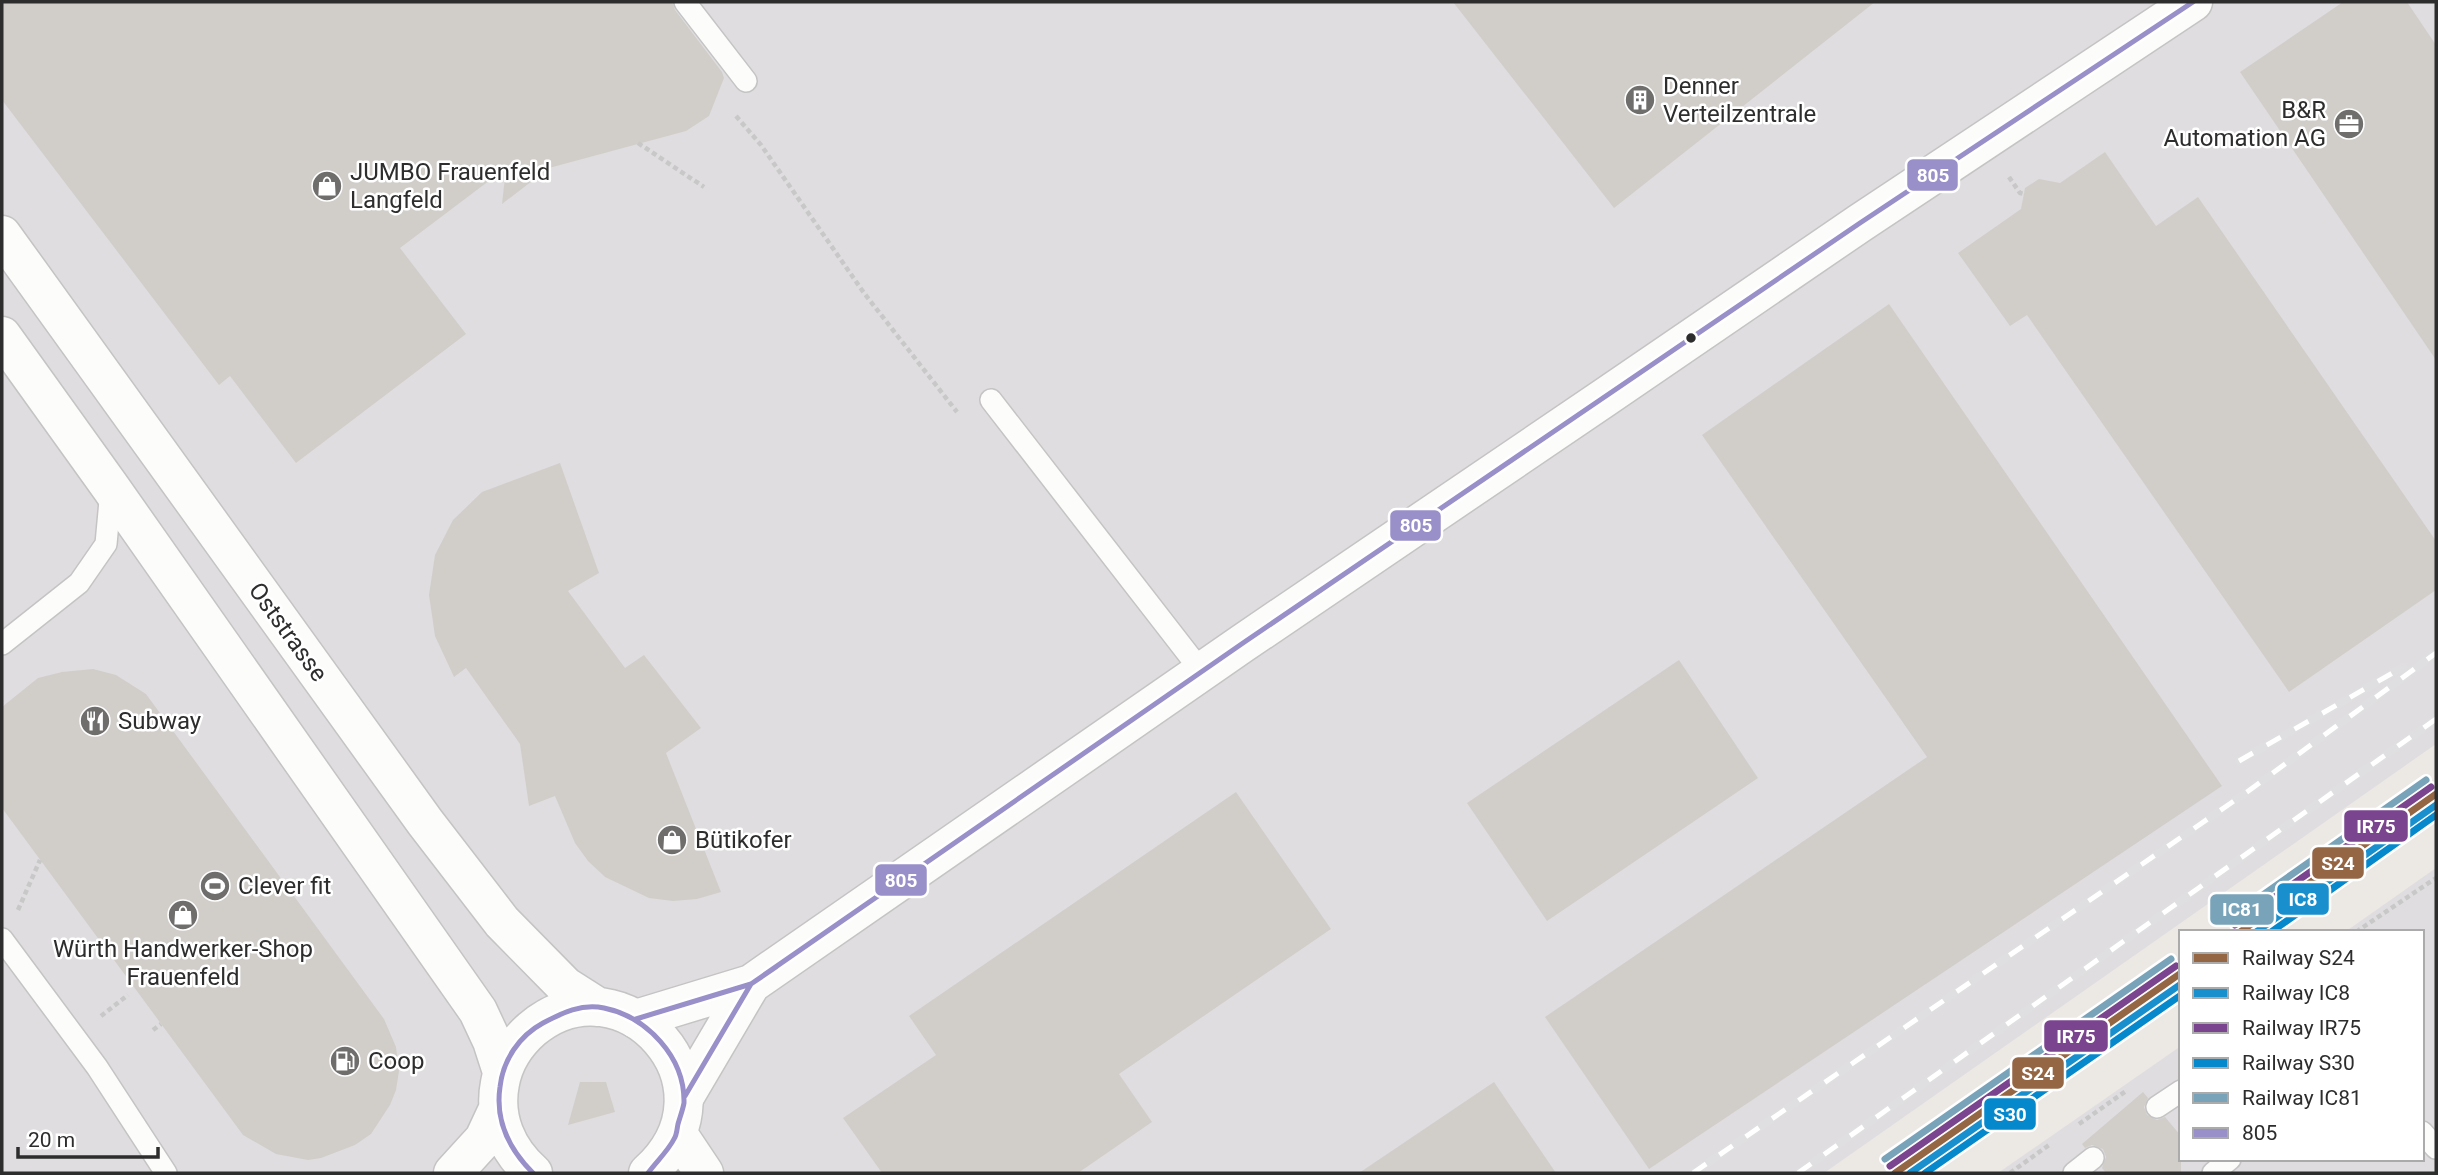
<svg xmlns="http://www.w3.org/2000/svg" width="2438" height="1175" font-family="Roboto,sans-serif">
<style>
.industrial{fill:#dfdddf}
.building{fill:#d1ceca}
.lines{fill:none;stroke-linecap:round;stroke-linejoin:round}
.lane-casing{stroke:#c5c4c4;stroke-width:24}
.street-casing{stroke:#c5c4c4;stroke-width:41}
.secondary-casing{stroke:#c5c4c4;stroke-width:41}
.path{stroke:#c8c8c8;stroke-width:4.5;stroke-dasharray:5 3.5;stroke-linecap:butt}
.lane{stroke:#fcfcfb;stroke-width:21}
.street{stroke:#fcfcfb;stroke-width:38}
.secondary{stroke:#fcfcfb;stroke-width:38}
.rail-casing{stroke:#dfdfe1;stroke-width:8}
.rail{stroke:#fff;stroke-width:5;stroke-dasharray:16;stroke-linecap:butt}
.bus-1-casing{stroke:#fff;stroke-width:10}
.bus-1{stroke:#9990c9;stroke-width:5}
.rail-1-casing{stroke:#fff;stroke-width:12}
.rail-2-casing{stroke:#fff;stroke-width:12}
.rail-3-casing{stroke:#fff;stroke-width:12}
.rail-4-casing{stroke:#fff;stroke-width:12}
.rail-5-casing{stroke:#fff;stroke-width:12}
.rail-1{stroke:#946644;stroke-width:7}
.rail-2{stroke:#1a8fce;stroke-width:7}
.rail-3{stroke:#7a448f;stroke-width:7}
.rail-4{stroke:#0588cc;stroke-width:7}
.rail-5{stroke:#79a3b9;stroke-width:7}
.bus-dot{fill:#2d2d2d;stroke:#fff;stroke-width:2.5}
.labels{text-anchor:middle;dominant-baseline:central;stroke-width:5;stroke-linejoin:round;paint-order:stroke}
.poi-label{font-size:24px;fill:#2d2d2d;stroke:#fff;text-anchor:start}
.street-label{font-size:24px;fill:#2d2d2d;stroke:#fff}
.line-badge{stroke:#fff;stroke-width:2.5}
.badge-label{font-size:19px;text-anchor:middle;font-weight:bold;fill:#fff}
</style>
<rect width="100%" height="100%" fill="#ece8e4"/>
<path class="industrial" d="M2,2H2436V744L1824,1173H2Z
M2436,868V1173H1998L2181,1046V1159H2422V932H2345Z"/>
<path class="building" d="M2,2H672L675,10L722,72L724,78L709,116L686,131L549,168L502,204L506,168L400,248L466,334L296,463L230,376L219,385L2,100Z
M1453,2H1875L1614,208Z
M2343,2H2407L2436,45V360L2240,72Z
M2105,152L2156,226L2198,197L2436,541V590L2289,692L2027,315L2010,326L1958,253L2021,209L2025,188L2039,179L2060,183Z
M1889,304L2222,786L1649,1169L1545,1017L1927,757L1702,435Z
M560,463L599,573L568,591L625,668L644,655L701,728L666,753L721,892L697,899L673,901L649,898L605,877L588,861L575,843L555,796L529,806L520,744L466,668L454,677L435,636L429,595L435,555L453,520L482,492Z
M1679,660L1758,778L1547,921L1467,803Z
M93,669L116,675L146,694L384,1019L396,1047L399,1071L396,1090L390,1105L371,1134L355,1145L321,1158L308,1160L276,1154L243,1135L2,808V707L38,678L62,672Z
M1236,792L1331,929L1119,1074L1152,1122L1078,1173H882L843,1118L936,1055L909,1016Z
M580,1082H606L615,1112L568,1125Z
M1494,1082L1556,1173H1359Z
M2143,1092L2148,1098L2144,1107L2147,1115L2157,1120L2165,1117L2181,1136V1173H2106L2102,1168L2106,1157L2103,1149L2092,1145L2085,1148L2082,1144Z"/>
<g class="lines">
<g class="lane-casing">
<path id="lane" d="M685,2L746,81
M991,400L1202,672
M2,644L79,583L106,544L111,490
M2,939L97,1067L166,1173
M2157,1107L2181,1091
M2422,1132L2436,1148
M2074,1173L2093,1158
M2213,1173L2230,1159"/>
</g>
<g class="street-casing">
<path id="street" d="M636,1019L751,984L1243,643L1604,398L1860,223L2193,2
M685,1096L751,984"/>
</g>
<g class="secondary-casing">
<path id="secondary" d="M2,235L425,822L502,922L565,986L598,1007
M2,336L111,488L478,1011L492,1041L502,1072
M678,1134L704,1173
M453,1173L484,1139L498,1109
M533,1173C507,1150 493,1118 500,1083C504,1061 516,1043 532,1029C623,953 745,1086 648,1173"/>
</g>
<path class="path" d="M736,116L761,145L864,293L957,412
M638,143L704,187
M2009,177L2020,193L2024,194
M18,910L40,860
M2356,932L2436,878
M101,1016L128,995
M153,1030L161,1024
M2079,1124L2126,1091
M2010,1173L2049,1145"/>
<use href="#lane" class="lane"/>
<use href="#street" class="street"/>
<use href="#secondary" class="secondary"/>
<g class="rail-casing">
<path id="rail" d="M2239,761L2403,667
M1693,1173L2247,792L2436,653
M1798,1173L2436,719"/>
</g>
<use href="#rail" class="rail"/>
<g class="bus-1-casing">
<path id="bus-1" d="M636,1019L751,984L776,967
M685,1096L751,984L1243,643L1860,223L2193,2
M533,1173C509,1149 495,1121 500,1087C503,1060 519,1036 543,1023C562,1013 582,1003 604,1008C647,1017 685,1057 684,1103C683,1109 680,1117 678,1124C677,1128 677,1135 674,1139C668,1151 656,1162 648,1173"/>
</g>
<use href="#bus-1" class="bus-1"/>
<g class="rail-1-casing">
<path id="rail-1" d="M2240,932L2436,794
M1895,1173L2181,973"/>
</g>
<g class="rail-2-casing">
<path id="rail-2" d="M2256,932L2436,805
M1910,1173L2181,984"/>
</g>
<g class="rail-3-casing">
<path id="rail-3" d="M2235,925L2431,787
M1890,1166L2176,966"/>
</g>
<g class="rail-4-casing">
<path id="rail-4" d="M2271,932L2436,815
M1925,1173L2181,995"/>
</g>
<g class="rail-5-casing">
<path id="rail-5" d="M2230,918L2426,780
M1885,1159L2171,959"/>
</g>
<use href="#rail-1" class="rail-1"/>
<use href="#rail-2" class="rail-2"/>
<use href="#rail-3" class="rail-3"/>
<use href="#rail-4" class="rail-4"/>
<use href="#rail-5" class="rail-5"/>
</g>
<defs>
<g id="building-disc" transform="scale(1.575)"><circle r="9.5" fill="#706e6d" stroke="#fff"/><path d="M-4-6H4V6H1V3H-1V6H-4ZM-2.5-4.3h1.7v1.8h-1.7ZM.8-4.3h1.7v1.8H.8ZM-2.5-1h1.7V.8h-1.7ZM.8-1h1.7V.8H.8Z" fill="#fff"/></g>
<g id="office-disc" transform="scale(1.575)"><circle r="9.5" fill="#706e6d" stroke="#fff"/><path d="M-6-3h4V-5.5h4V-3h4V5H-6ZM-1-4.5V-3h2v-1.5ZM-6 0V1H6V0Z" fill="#fff"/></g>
<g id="shop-disc" transform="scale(1.575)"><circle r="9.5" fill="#706e6d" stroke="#fff"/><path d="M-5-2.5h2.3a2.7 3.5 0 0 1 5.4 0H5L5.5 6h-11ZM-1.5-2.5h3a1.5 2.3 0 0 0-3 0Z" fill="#fff"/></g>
<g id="restaurant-disc" transform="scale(1.575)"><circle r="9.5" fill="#706e6d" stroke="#fff"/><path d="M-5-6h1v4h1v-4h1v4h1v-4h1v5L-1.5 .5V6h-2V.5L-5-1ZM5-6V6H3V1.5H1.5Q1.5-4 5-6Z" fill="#fff"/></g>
<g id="stadium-disc" transform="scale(1.575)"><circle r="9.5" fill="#706e6d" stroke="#fff"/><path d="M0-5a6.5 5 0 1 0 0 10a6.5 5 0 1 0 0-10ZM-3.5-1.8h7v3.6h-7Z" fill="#fff"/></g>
<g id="fuel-disc" transform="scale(1.575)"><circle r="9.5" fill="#706e6d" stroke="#fff"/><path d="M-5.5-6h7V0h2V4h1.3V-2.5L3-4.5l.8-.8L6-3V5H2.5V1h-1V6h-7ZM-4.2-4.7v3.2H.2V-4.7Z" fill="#fff"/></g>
</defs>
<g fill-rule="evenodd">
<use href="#building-disc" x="1640" y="100"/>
<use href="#office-disc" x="2349" y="124"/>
<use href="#shop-disc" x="327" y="186"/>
<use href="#restaurant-disc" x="95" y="721"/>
<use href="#shop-disc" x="672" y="840"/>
<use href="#stadium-disc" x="215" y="886"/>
<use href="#shop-disc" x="183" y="915"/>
<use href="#fuel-disc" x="345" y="1061"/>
</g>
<circle class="bus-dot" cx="1691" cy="338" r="6"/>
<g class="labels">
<g class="poi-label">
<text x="1663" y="86">Denner<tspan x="1663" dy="28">Verteilzentrale</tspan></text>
<text x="2326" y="110" text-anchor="end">B&amp;R<tspan x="2326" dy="28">Automation AG</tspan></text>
<text x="350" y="172">JUMBO Frauenfeld<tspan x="350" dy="28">Langfeld</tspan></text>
<text x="118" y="721">Subway</text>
<text x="695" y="840">Bütikofer</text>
<text x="238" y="886">Clever fit</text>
<text x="183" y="949" text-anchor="middle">Würth Handwerker-Shop<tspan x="183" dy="28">Frauenfeld</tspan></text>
<text x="368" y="1061">Coop</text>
</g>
<g class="street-label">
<text transform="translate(288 632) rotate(54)">Oststrasse</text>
</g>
</g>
<g class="line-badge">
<rect x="1906" y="158" width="53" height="34" rx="7" fill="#9990c9"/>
<rect x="1389" y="509" width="53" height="33" rx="7" fill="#9990c9"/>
<rect x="2343" y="809" width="66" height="34" rx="7" fill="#7a448f"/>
<rect x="2311" y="846" width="54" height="34" rx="7" fill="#946644"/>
<rect x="874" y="863" width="54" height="34" rx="7" fill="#9990c9"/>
<rect x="2276" y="882" width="54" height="34" rx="7" fill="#1a8fce"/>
<rect x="2209" y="893" width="66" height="33" rx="7" fill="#79a3b9"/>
<rect x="2043" y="1019" width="66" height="34" rx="7" fill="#7a448f"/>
<rect x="2011" y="1056" width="54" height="34" rx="7" fill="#946644"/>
<rect x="1983" y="1097" width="54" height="34" rx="7" fill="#0588cc"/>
</g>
<g class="badge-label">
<text x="1933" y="182">805</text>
<text x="1416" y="532">805</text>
<text x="2376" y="833">IR75</text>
<text x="2338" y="870">S24</text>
<text x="901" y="887">805</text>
<text x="2303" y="906">IC8</text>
<text x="2242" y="916">IC81</text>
<text x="2076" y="1043">IR75</text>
<text x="2038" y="1080">S24</text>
<text x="2010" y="1121">S30</text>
</g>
<rect width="2438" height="1175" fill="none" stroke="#2d2d2d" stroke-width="7"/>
<rect x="2179" y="930" width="245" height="231" fill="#ffffff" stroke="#ababab" stroke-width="2"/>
<rect x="2193" y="953" width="35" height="10" fill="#946644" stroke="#ababab" stroke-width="2"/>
<text x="2242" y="965" font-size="21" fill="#2d2d2d">Railway S24</text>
<rect x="2193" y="988" width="35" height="10" fill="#1a8fce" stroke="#ababab" stroke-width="2"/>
<text x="2242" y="1000" font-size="21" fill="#2d2d2d">Railway IC8</text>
<rect x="2193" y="1023" width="35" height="10" fill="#7a448f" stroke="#ababab" stroke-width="2"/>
<text x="2242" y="1035" font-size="21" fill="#2d2d2d">Railway IR75</text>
<rect x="2193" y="1058" width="35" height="10" fill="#0588cc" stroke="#ababab" stroke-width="2"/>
<text x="2242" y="1070" font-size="21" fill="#2d2d2d">Railway S30</text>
<rect x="2193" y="1093" width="35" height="10" fill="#79a3b9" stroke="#ababab" stroke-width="2"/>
<text x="2242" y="1105" font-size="21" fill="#2d2d2d">Railway IC81</text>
<rect x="2193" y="1128" width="35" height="10" fill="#9990c9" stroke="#ababab" stroke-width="2"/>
<text x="2242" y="1140" font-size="21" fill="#2d2d2d">805</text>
<path d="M18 1147v10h140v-10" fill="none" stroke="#2d2d2d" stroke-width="3.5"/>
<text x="28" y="1147" font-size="21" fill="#2d2d2d" stroke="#ffffff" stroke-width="5" paint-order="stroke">20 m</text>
</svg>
